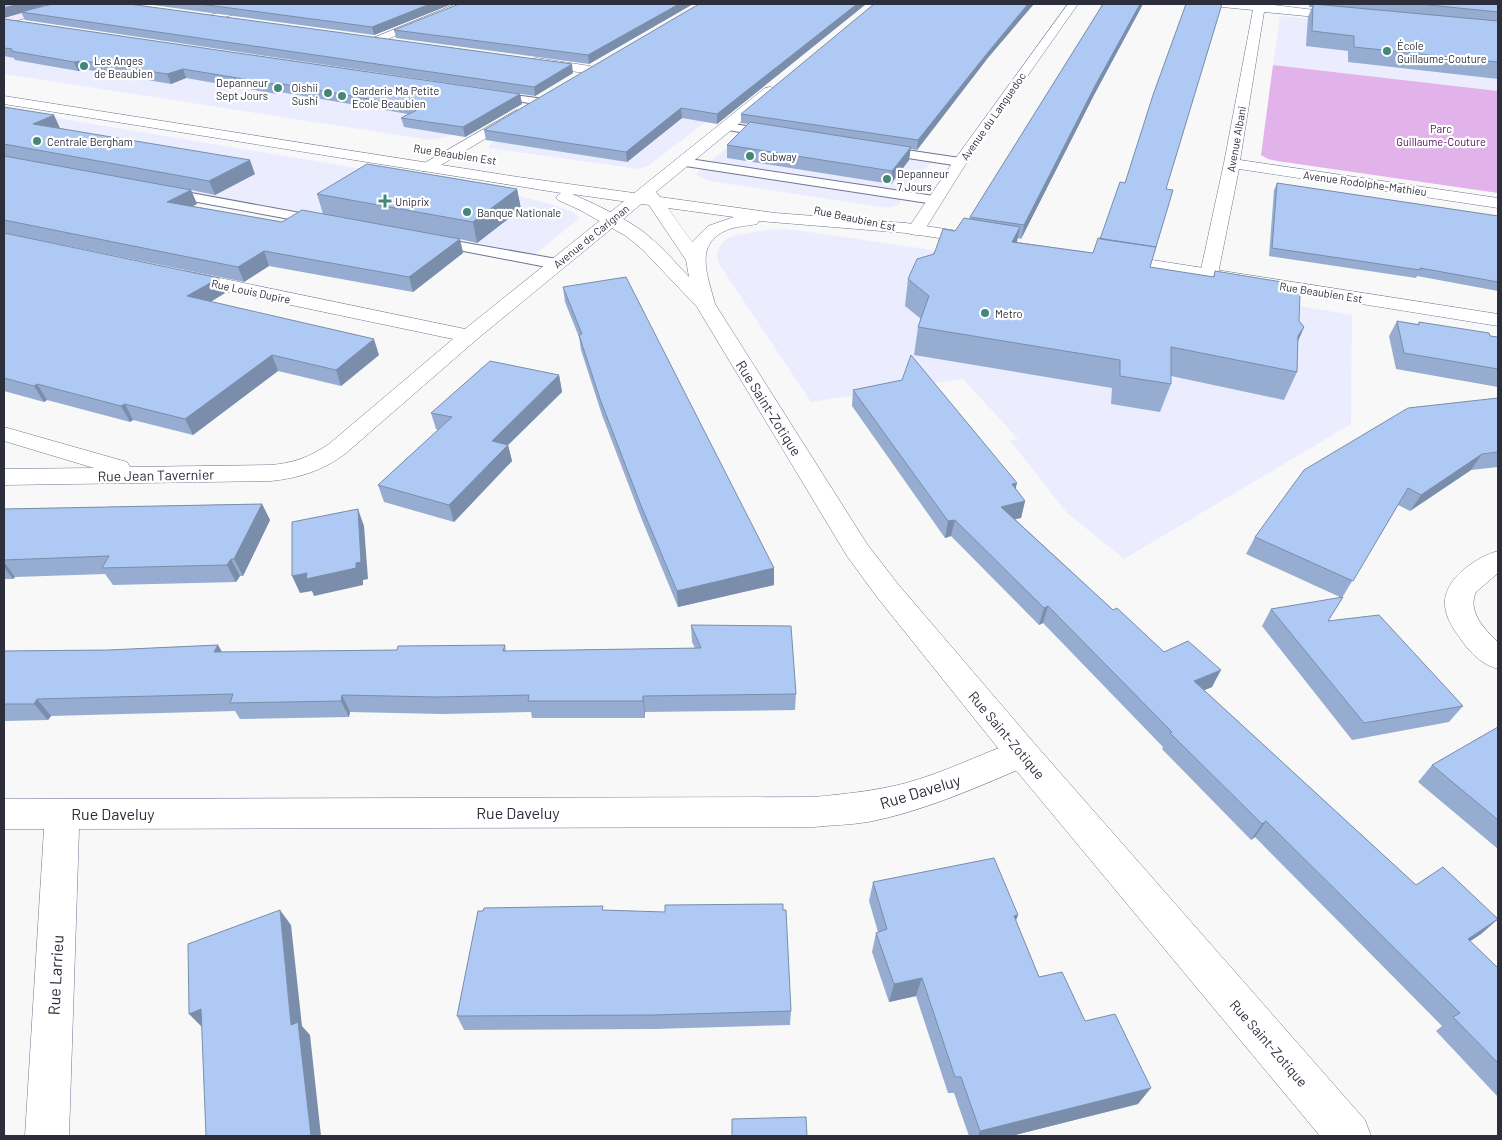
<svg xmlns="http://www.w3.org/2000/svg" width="1502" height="1140" font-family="Barlow,sans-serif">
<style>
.built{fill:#ebedfe}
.green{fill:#e2b2ea}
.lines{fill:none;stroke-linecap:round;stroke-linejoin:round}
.service-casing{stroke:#717493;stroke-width:2}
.minor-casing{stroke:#717493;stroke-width:1}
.tertiary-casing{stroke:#717493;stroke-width:1}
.secondary-casing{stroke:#717493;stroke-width:1}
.service{fill:#fff;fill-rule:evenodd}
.minor{fill:#fff;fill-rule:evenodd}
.tertiary{fill:#fff;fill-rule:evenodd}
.secondary{fill:#f0e7ff;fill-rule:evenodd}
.wall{fill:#96add1}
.shaded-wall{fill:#7a8daa}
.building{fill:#aec9f3;stroke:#7a8daa}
.poi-dot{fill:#448678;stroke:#fff;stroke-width:2}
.labels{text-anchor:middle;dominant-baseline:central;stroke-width:4.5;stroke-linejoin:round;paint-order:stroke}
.far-poi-label{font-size:11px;fill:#2d2e3c;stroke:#fff;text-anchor:start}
.far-street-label{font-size:11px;fill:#2d2e3c;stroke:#fff}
.far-park-label{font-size:11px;fill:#510a5c;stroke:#fff}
.street-label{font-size:14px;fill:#2d2e3c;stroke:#fff}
.near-street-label{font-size:16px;fill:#2d2e3c;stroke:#fff}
</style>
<rect width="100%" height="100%" fill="#f8f8f8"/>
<path class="built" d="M1280,16L1498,37V91L1273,65Z
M4,26L512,102L448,137L431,140L4,74Z
M563,100L707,121L648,166L639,169L489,148V145L492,142Z
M4,109L506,193L554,205L572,212L580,218L534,255L4,158Z
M744,133L932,161L898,205L887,208L709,181L698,176L696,174L699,171Z
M773,229L796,230L1206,290L1352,315L1351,424L1124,559L1067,513L1010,441L1018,439L963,379L811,402L719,264L717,255L719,247L726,239L736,235Z"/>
<path class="green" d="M1273,65L1498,91V193L1277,161L1268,159L1261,155Z"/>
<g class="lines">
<g class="service-casing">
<path id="service" d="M491,92L537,98L543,101L537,104L487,97L486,95L487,93Z
M727,123L773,130L779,134L773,138L723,129L721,127L723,125Z
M879,146L960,158L966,162L960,166L875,153L873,150L875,147Z
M683,158L934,196L941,200L934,204L679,165L677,162Z
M164,188L322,217L329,221L322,225L159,195L157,192L159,189Z
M432,237L557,259L562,261L565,264L562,267L557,269L427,244L425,241L427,238Z"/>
</g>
<g class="minor-casing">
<path id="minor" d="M246,4H261L260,6L219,19H211L209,17L211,15Z
M456,4H470L381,42L377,44L371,40L373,38Z
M1068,4H1078L967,162L922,234L916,235L910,234L907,230L955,159Z
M1217,4H1265L1347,14L1353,17L1347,20L1264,12L1240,160L1498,198V208L1239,169L1218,274L1216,278L1209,280L1202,278L1200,274L1224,163L1253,10L1222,7Z
M537,58L590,66L596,70L590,74L533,65L531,62L533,59Z
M770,87L775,88L777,91L775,94L476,340L345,454C322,471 299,478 271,481L4,485V469L94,468L4,441V427L127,462L130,467L271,465C294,463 310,457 329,444L453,339L186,283L179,281L177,277L179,273L186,271L465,329L765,88Z
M517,110L522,111L524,114L522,117L431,171H421L418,168L421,165Z
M1498,551V573L1476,592C1467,611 1484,629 1498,642V669C1483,665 1471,654 1462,641C1455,631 1446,619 1445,606C1442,580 1476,557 1498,551Z
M1022,739L1034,743L1038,753L1034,763C980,786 925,811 868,822C850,825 832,825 814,827L79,829L69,1136H25L44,829H4V799L814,797C845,794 875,791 906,783C946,772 983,753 1022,739Z"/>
</g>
<g class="tertiary-casing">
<path id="tertiary" d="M4,96L518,177L641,194L643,191C652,188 655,190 660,197L775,213L906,223L984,235L987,239L984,243L978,244L906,233L759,221L757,224C748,226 738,226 730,229C692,242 708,276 715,304L867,544L897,583L1034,743L1365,1120L1371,1136H1320L1010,763L877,597L847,556L697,307L643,250L626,236L580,210L558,200L556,197L561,193L4,104ZM572,194L649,205L686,260L689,277C673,260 658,242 638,228C618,215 595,204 572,194ZM668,208L734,217L708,226L692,242Z
M1114,254L1498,314V326L1108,263L1105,259L1108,255Z"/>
</g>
<g class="secondary-casing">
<path id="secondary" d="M54,4H70L69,6L4,24V18Z"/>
</g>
<use href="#service" class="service"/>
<use href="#minor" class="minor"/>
<use href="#tertiary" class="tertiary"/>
<use href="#secondary" class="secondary"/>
</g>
<path class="wall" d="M4,4H48L24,11L573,73L535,96L25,20L21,12L4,18Z
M145,4H452L374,35Z
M693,4L589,64L396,38L394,30Z
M866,4L717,124L682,118L627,162L486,140L484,130Z
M1103,4H1143L1094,95L1021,239L1017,238V242L1093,253L1100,239L1166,189L1150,267L1213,277L1215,271L1280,289L1299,321L1304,327L1298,341L1297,372L1284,400L1171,376V384L1160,412L1111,404L1112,388L914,355L918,327L921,319L905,306L908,279L955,231L969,219L970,217Z
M1309,4H1498V79L1348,62V51L1306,46L1308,17L1312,7H1309Z
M4,19L520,94L522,104L465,137L404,127L401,118L408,114L280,92L277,94L186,78L171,84L89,70L78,71L15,60L14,58L4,56Z
M987,59L917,150L910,149L909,160L891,184L727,158V145L748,124L741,123V114Z
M4,107L60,128L255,174L215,195L191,190L197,204L192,206L282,222L323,214L317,194L517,189L521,209L477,243L460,239L463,253L413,292L269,266L244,282L4,233Z
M1277,183L1498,216V291L1417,276L1416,278L1269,256L1274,190Z
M4,233L225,293L211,302L379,355L341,386L278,371L193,435L133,420L130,422L47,400L44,402L4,391Z
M563,287L774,585L678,607L642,520L602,415L581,350L579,337L565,302Z
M1397,321L1418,324L1419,322L1498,337V387L1396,369L1389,336Z
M559,375L562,392L508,445L512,461L454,522L384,502L378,485L438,430L436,429L431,413Z
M853,390L1016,489L1025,501L1021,518L1015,519L1113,610L1164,652L1212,687L1204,690L1416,885L1498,919L1481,934L1470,941L1498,968V1097L1436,1031L1442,1026L1255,837L1251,840L1162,749L1163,747L1043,623L1039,625L951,536L945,538L852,406Z
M1498,398V467L1471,470L1410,511L1398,505L1328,621L1463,706L1449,722L1352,740L1262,626L1271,609L1342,598L1246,554L1255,537Z
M262,504L270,520L243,576H240L236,582L113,585L105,574L15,577L13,579H4V509Z
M691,625L796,694L795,710L645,712V718H532L531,712L443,714L350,712L349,717L240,719L235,711L51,716L48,720L4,721V651L108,650L218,645L222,652L397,650L505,645L506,651L695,648L692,642Z
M1498,727V849L1418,782L1432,765Z
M873,882L1018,915L1016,921L1039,977L1085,1021L1138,1104L1011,1136H969L954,1093H948L916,996L889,1002L872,952L876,933L878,932L869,901Z
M603,910L791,1011L790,1025L655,1029L464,1030L457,1016Z"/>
<path class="shaded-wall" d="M19,4H48L4,18V8Z
M430,4H452L374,35L372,27Z
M679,4H693L589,64L588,55Z
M857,4H866L717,124V114Z
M1028,4H1034L987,59L917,150L918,140L989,51Z
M1140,4H1143L1094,95L1021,239L1024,225L1096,84Z
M85,61L89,70L78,71L74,62Z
M572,64L573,73L535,96L534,87Z
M183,69L186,78L171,84L167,74Z
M277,83L280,92L277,94L274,84Z
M520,94L522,104L465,137L463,127Z
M681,108L682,118L627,162L626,152Z
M54,115L60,128L33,124Z
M911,147L909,160L891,184L892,171Z
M250,160L255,174L215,195L209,181Z
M517,189L521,209L477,243L473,222Z
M191,190L197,204L173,216L167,202Z
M1020,227L1015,252L1012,242Z
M460,239L463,253L413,292L409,277Z
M264,251L269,266L244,282L238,267Z
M219,278L225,293L194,311L187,296Z
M1304,327L1292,355L1298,336Z
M374,339L379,355L341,386L336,370Z
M272,355L278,371L193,435L185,419Z
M559,375L562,392L508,445L512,461L454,522L449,505L492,441Z
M37,384L47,400L44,402L34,386Z
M125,404L133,420L130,422L121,406Z
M1482,454L1471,470L1410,511L1421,495Z
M1017,483L1013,500L1012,484Z
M1025,501L1021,518L997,523L1001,507Z
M262,504L270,520L243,576L234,559Z
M358,509L364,526L368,579L363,580V585L314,596L312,591L300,593L292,576L307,573Z
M955,520L951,536L945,538L948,521Z
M231,559L240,576L236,582L227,565Z
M4,562L15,577L13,579L4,567Z
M774,568V585L678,607L677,591Z
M1048,606L1043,623L1039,625L1044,608Z
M218,645L227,662L214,652Z
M1221,670L1212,687L1185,698L1194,681Z
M342,695L350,712L349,717L341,701Z
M643,696L645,712V718L643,701Z
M37,699L51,716L48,720L34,704Z
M1266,821L1255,837L1251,840L1262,824Z
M280,910L291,925L302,1026L310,1035L321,1136H311L291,1025Z
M1018,915L1010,934L1014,916Z
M1498,919L1481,934L1451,954L1468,939Z
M922,978L916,996L889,1002L894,984Z
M201,1009L203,1028L189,1014Z
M1151,1088L1138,1104L1011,1136H978L980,1131Z"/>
<path class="building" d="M4,4H19L4,8Z
M52,4H129L572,64L534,87L21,12Z
M200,4H430L372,27Z
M459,4H679L588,55L394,30Z
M699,4H857L717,114L681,108L626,152L484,130Z
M874,4H1028L989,51L918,140L741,114Z
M1103,4H1140L1096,84L1024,225L970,217Z
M1186,4H1222L1166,189L1173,190L1156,247L1100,239L1120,182L1125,183L1153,95Z
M1313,4L1498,21V62L1354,47V36L1312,31Z
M1419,4H1498V12Z
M4,19L520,94L463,127L401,118L421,108L277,83L274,84L183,69L167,74L85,61L74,62L11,51L12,49L4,48Z
M4,107L54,115L33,124L250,160L209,181L4,144Z
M750,122L911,147L892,171L727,145Z
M4,156L191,190L167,202L282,222L302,210L460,239L409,277L264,251L238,267L4,220Z
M367,164L517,189L473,222L317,194Z
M1277,183L1498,216V282L1420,268V270L1272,248Z
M964,218L1020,227L1012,242L1093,253L1098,238L1156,247L1150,267L1214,277L1215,271L1282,282L1280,289L1300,293L1299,321L1304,327L1298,336L1297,372L1171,347V384L1120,376V360L918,327L929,296L908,279L917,259L934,254L943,229L955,231Z
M4,233L219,278L187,296L374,339L336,370L272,355L185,419L125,404L121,406L37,384L34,386L4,378Z
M626,277L774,568L677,591L640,503L600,399L579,335L582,334L563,287Z
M1397,321L1419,325V322L1489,333L1490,336L1498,337V369L1404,353Z
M911,355L1017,483L1012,484L1025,501L1001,507L1113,610L1117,608L1164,652L1188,641L1221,670L1194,681L1416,885L1443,867L1498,919L1468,939L1498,968V1063L1453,1017L1460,1013L1266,821L1262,824L1170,733L1172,732L1048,606L1044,608L955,520L948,521L853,390L902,380Z
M490,361L559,375L492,441L508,445L449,505L378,485L452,417L431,413Z
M1498,398V452L1482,454L1421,495L1408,488L1353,581L1255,537L1304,470L1408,408Z
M262,504L234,559H231L227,565L102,568L109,556L4,560V509Z
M358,509L361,562L356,563V568L306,579L307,573L292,576V522Z
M1343,597L1328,621L1379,615L1463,706L1364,723L1271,609Z
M691,625L791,626L796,694L643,696V701H528L529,695L437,697L342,695L341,701L230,703L233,694L37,699L34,704H4V651L108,650L218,645L214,652L397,650L398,646L505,645L503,651L701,648Z
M1498,727V820L1432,765Z
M994,858L1018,915L1014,916L1039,977L1062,972L1085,1021L1115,1014L1151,1088L980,1131L961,1077H955L922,978L894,984L876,933L887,929L873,882Z
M783,904V910H786L791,1011L653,1015L457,1016L478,911H483L484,908L603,906L602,910L665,912V905Z
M280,910L291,1025L298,1022L311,1136H206L201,1009L189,1014L188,944Z
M806,1117L807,1136H732V1119Z"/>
<g class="poi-dot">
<circle cx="1387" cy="51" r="5"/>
<circle cx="84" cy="66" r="5"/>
<circle cx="278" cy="88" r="5"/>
<circle cx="328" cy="93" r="5"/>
<circle cx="342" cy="96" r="5"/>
<circle cx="37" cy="141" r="5"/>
<circle cx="750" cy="156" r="5"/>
<circle cx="887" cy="179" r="5"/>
<path d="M382.5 193.5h5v5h5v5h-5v5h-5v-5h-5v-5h5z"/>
<circle cx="467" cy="212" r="5"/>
<circle cx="985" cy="313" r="5"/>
</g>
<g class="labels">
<g class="far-poi-label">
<text x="1397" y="45">École<tspan x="1397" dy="13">Guillaume-Couture</tspan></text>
<text x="94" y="60">Les Anges<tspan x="94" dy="13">de Beaubien</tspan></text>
<text x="268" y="82" text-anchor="end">Depanneur<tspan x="268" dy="13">Sept Jours</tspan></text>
<text x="318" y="87" text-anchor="end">Oishii<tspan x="318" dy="13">Sushi</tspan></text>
<text x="352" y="90">Garderie Ma Petite<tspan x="352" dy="13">Ecole Beaubien</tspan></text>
<text x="47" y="141">Centrale Bergham</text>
<text x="760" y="156">Subway</text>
<text x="897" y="173">Depanneur<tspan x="897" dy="13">7 Jours</tspan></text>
<text x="395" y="201">Uniprix</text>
<text x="477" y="212">Banque Nationale</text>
<text x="995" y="313">Metro</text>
</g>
<g class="far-street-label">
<text transform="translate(993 116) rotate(-55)">Avenue du Languedoc</text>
<text transform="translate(1236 139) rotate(-80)">Avenue Albani</text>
<text transform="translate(455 154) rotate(9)">Rue Beaubien Est</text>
<text transform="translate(1365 183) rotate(8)">Avenue Rodolphe-Mathieu</text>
<text transform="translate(855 218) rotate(12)">Rue Beaubien Est</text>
<text transform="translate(591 236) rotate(-39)">Avenue de Carignan</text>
<text transform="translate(251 291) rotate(12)">Rue Louis Dupire</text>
<text transform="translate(1321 292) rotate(9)">Rue Beaubien Est</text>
</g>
<g class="far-park-label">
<text x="1441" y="128">Parc<tspan x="1441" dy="13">Guillaume-Couture</tspan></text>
</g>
<g class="street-label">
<text transform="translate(769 408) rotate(58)">Rue Saint-Zotique</text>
<text transform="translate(156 475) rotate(-1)">Rue Jean Tavernier</text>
<text transform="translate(1007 735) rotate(50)">Rue Saint-Zotique</text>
<text transform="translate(1269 1043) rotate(49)">Rue Saint-Zotique</text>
</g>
<g class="near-street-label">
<text transform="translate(920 791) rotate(-17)">Rue Daveluy</text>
<text x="518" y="812">Rue Daveluy</text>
<text x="113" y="813">Rue Daveluy</text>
<text transform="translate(55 975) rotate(-87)">Rue Larrieu</text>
</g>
</g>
<rect width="1502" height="1140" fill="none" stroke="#2d2e3c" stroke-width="10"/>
</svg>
